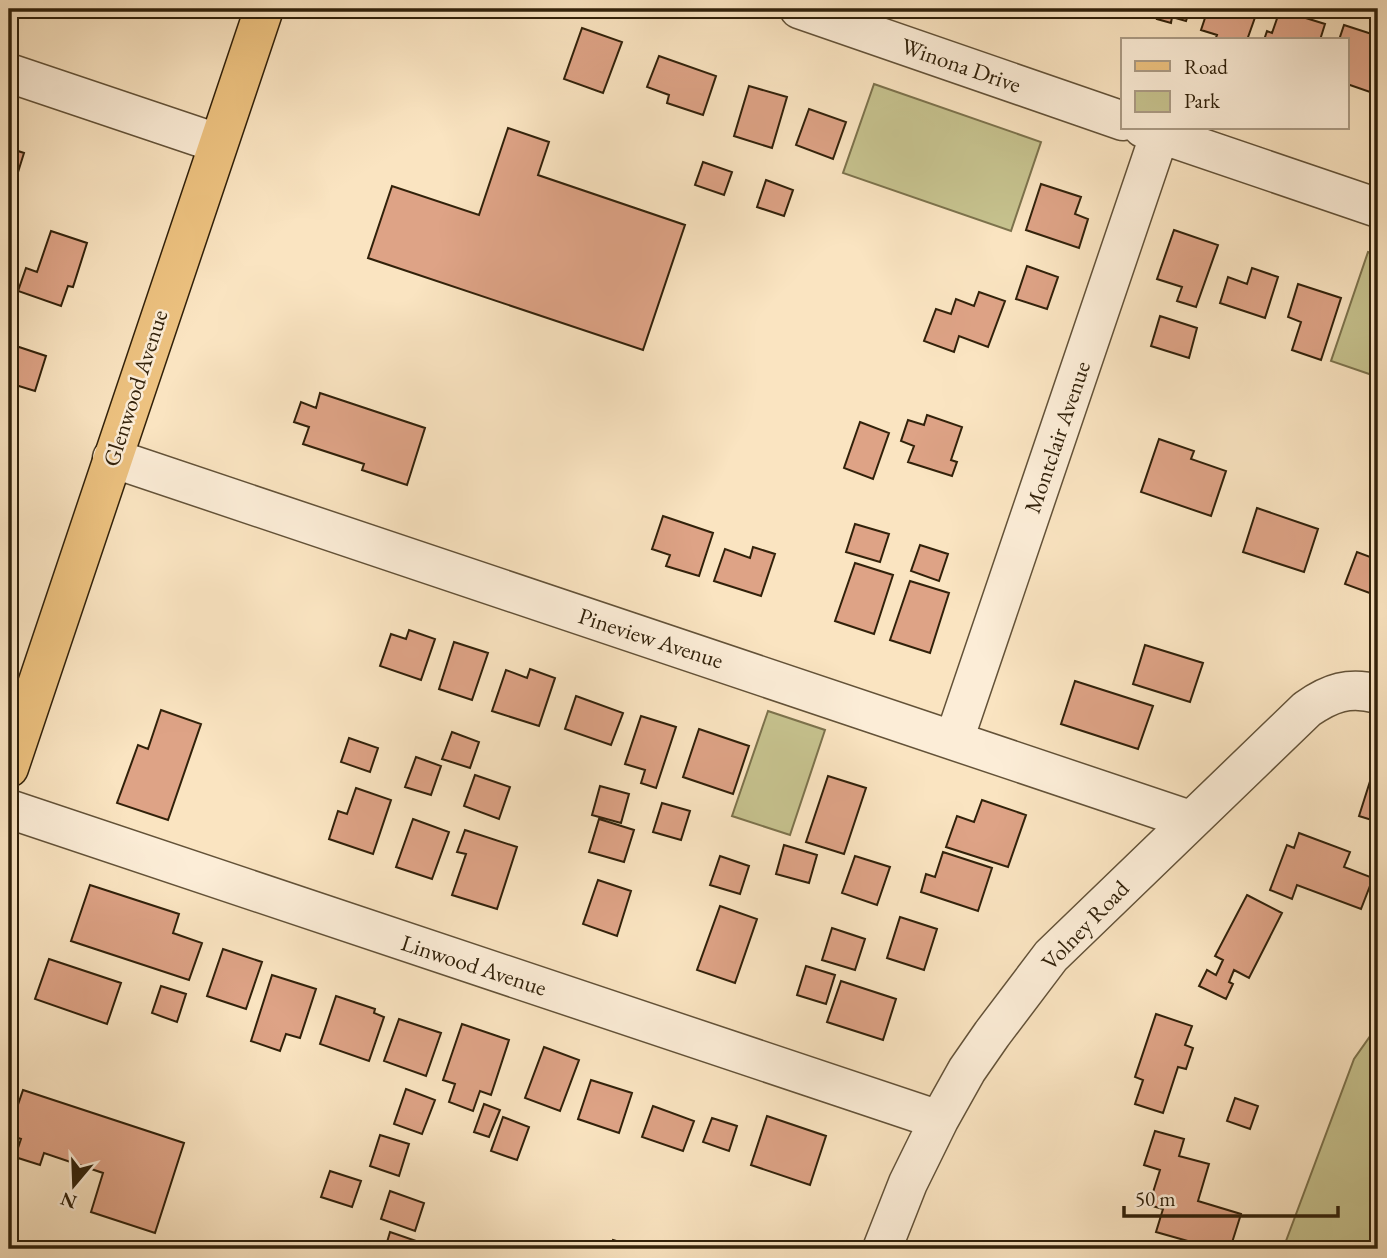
<svg xmlns="http://www.w3.org/2000/svg" width="1387" height="1258" font-family="'EB Garamond',serif">
<style>
.green{fill:#c6c28e;stroke:#7c724c;stroke-width:2}
.building{fill:#dea386;stroke:#31210a;stroke-width:2}
.lines{fill:none;stroke-linecap:round;stroke-linejoin:round}
.minor-casing{stroke:#635238;stroke-width:41}
.major-casing{stroke:#31210a;stroke-width:41}
.minor{stroke:#fcedd7;stroke-width:38}
.major{stroke:#edc280;stroke-width:38}
.labels{text-anchor:middle;dominant-baseline:central;stroke-width:5;stroke-linejoin:round;paint-order:stroke}
.street-label{font-size:23px;fill:#31210a;stroke:#fcedd7}
</style>
<rect width="100%" height="100%" fill="#fae4c1"/>
<filter id="stains"><feTurbulence type="fractalNoise" baseFrequency=".00286" numOctaves="4"/><feColorMatrix values="0 0 0 0 .2 0 0 0 0 .09 0 0 0 0 .02 0 0 0 .5 -.17"/></filter>
<radialGradient id="worn" r=".72"><stop offset=".6" stop-color="#630" stop-opacity="0"/><stop offset="1" stop-color="#630" stop-opacity=".3"/></radialGradient>
<path class="green" d="M874,84L1041,142L1011,231L843,173Z
M1368,252L1378,255V377L1331,361Z
M768,711L825,730L790,835L732,816Z
M1378,1025V1249H1283L1354,1059Z"/>
<path class="building" d="M1149,9H1190L1186,21L1172,17L1171,23L1157,19L1160,12Z
M1208,9H1258L1247,40H1215L1217,35L1201,30Z
M1340,9H1366L1363,16Z
M1280,10L1325,24L1320,40H1264L1267,31L1272,33Z
M1344,25L1378,36V66L1370,92L1347,84V40H1339Z
M582,28L622,42L603,93L564,79Z
M659,56L716,76L703,115L667,103L669,95L647,87Z
M749,86L787,97L772,148L734,136Z
M809,109L846,122L833,159L796,145Z
M508,128L549,142L538,175L685,225L643,350L368,258L392,186L479,215Z
M9,148L24,153L9,201Z
M703,162L732,172L724,195L695,185Z
M766,180L793,190L784,216L757,207Z
M1041,184L1081,197L1075,214L1088,219L1079,248L1026,230Z
M1174,230L1218,245L1196,307L1177,301L1182,287L1157,279Z
M51,231L87,243L73,287L68,286L61,306L18,291L26,268L37,272Z
M1027,266L1058,277L1047,309L1016,299Z
M1252,268L1278,277L1265,318L1220,303L1228,277L1247,284Z
M1298,284L1341,298L1321,360L1292,350L1301,322L1288,317Z
M979,292L1005,301L988,347L959,336L954,352L924,341L936,309L951,314L956,299L974,306Z
M1160,316L1197,328L1189,358L1151,346Z
M13,345L46,356L35,391L9,383V357Z
M320,393L425,428L407,485L362,470L364,464L303,444L309,427L294,422L301,402L316,408Z
M927,415L962,427L951,460L957,462L952,476L908,462L914,446L901,441L908,420L924,425Z
M860,422L889,433L873,479L844,468Z
M1159,439L1194,451L1191,459L1226,471L1211,516L1141,492Z
M1257,508L1318,529L1304,572L1243,552Z
M663,516L713,533L699,576L666,566L670,555L652,549Z
M855,524L889,534L880,562L846,552Z
M1376,541L1378,542V596L1345,584L1357,552L1370,557Z
M920,545L948,554L939,581L911,571Z
M753,547L775,554L761,596L714,581L725,549L750,558Z
M855,563L893,575L874,634L835,621Z
M910,581L949,593L930,653L890,640Z
M409,630L435,639L421,680L380,666L391,634L406,639Z
M454,642L488,653L472,700L439,689Z
M1145,645L1203,663L1190,702L1133,684Z
M530,669L555,678L539,726L492,711L506,670L527,678Z
M1075,681L1153,706L1138,749L1061,724Z
M576,696L623,713L611,745L565,729Z
M161,710L201,724L168,820L117,803L138,745L148,749Z
M641,716L676,727L656,788L641,783L645,770L625,764Z
M699,729L749,746L733,794L683,777Z
M452,732L479,742L470,768L442,759Z
M349,738L378,748L370,772L341,762Z
M416,757L441,766L431,795L405,787Z
M475,775L510,787L499,819L464,806Z
M1372,775L1378,777V822L1359,816Z
M828,776L866,788L844,854L806,842Z
M600,786L629,794L621,823L592,815Z
M356,788L391,800L373,854L329,839L338,811L347,814Z
M982,800L1026,815L1008,867L946,847L957,816L974,822Z
M662,803L690,811L681,840L653,832Z
M413,819L449,832L432,879L396,867Z
M599,819L634,830L624,862L589,852Z
M465,830L517,847L497,909L452,895L466,854L457,852Z
M1299,833L1350,852L1344,867L1373,878L1361,909L1297,885L1292,899L1270,890L1287,845L1294,848Z
M784,845L817,855L809,883L776,874Z
M943,852L992,868L978,911L921,892L926,874L935,877Z
M720,856L749,866L740,894L710,885Z
M855,856L890,867L877,905L842,893Z
M598,880L631,891L617,936L583,924Z
M90,885L179,914L173,933L202,943L189,980L71,941Z
M1247,895L1282,913L1249,978L1234,970L1229,982L1233,984L1226,999L1199,986L1207,970L1216,975L1223,960L1215,956Z
M720,906L757,919L735,983L697,970Z
M900,917L937,929L924,970L887,958Z
M832,928L865,939L855,970L822,960Z
M223,949L262,962L246,1009L207,996Z
M49,959L121,983L107,1024L35,999Z
M806,966L835,975L826,1004L797,995Z
M272,975L316,989L300,1038L286,1034L280,1051L251,1041Z
M841,981L896,999L883,1040L827,1022Z
M161,986L186,994L177,1022L152,1013Z
M336,996L375,1009L374,1013L384,1017L369,1061L320,1044Z
M1156,1014L1192,1026L1185,1045L1193,1048L1186,1069L1178,1067L1163,1113L1135,1104L1143,1080L1135,1077Z
M399,1019L441,1033L426,1076L384,1061Z
M462,1024L509,1040L491,1095L480,1091L473,1111L449,1102L455,1084L443,1080Z
M544,1047L579,1060L560,1111L525,1098Z
M591,1080L632,1093L619,1133L578,1119Z
M406,1089L435,1100L422,1134L394,1124Z
M23,1090L184,1143L155,1233L91,1212L103,1173L44,1153L40,1165L15,1157L21,1139L9,1135V1131Z
M1235,1098L1258,1106L1250,1129L1227,1121Z
M484,1104L500,1110L489,1137L474,1132Z
M653,1106L694,1121L683,1151L642,1137Z
M767,1116L826,1136L810,1185L751,1165Z
M503,1117L529,1127L517,1160L491,1151Z
M712,1118L737,1126L729,1151L703,1142Z
M1155,1131L1184,1139L1179,1156L1209,1164L1198,1201L1241,1214L1230,1249H1216L1156,1232L1163,1209L1149,1205L1160,1170L1144,1165Z
M380,1135L409,1144L399,1176L370,1166Z
M330,1171L361,1181L352,1207L321,1197Z
M390,1191L424,1203L415,1231L381,1219Z
M390,1232L428,1245L426,1249H385Z
M613,1240L643,1249H610Z"/>
<g class="lines">
<g class="minor-casing">
<path id="minor" d="M799,9L1123,121
M9,73L217,143
M1143,128L1378,208
M112,458L1190,820
M954,740L1160,133
M9,809L939,1120
M882,1249L908,1183L939,1120L967,1070L992,1034L1051,956L1307,709C1330,693 1349,686 1378,694"/>
</g>
<g class="major-casing">
<path id="major" d="M9,768L264,9"/>
</g>
<use href="#minor" class="minor"/>
<use href="#major" class="major"/>
</g>
<g class="labels">
<g class="street-label">
<text transform="translate(961 65) rotate(19)">Winona Drive</text>
<text transform="translate(135 388) rotate(-72)">Glenwood Avenue</text>
<text transform="translate(1057 437) rotate(-71)">Montclair Avenue</text>
<text transform="translate(651 638) rotate(18)">Pineview Avenue</text>
<text transform="translate(1085 925) rotate(-46)">Volney Road</text>
<text transform="translate(474 965) rotate(18)">Linwood Avenue</text>
</g>
</g>
<rect width="1387" height="1258" fill="none" stroke="#fae4c1" stroke-width="35"/>
<rect x="10" y="10" width="1366" height="1237" fill="none" stroke="#31210a" stroke-width="3.5"/>
<rect x="18" y="18" width="1352" height="1223" fill="none" stroke="#31210a" stroke-width="2"/>
<rect x="1121" y="38" width="228" height="91" fill="#fcedd7" stroke="#ab9b85" stroke-width="2"/>
<rect x="1135" y="61" width="35" height="10" fill="#edc280" stroke="#ab9b85" stroke-width="2"/>
<text x="1184" y="74" font-size="21" fill="#31210a">Road</text>
<rect x="1135" y="91" width="35" height="21" fill="#c6c28e" stroke="#ab9b85" stroke-width="2"/>
<text x="1184" y="108" font-size="21" fill="#31210a">Park</text>
<g transform="translate(74 1185) rotate(199)" stroke="#fcedd7" stroke-width="5" paint-order="stroke">
<path d="M0-5L12 26L0 18L-12 26Z" fill="#31210a"/>
<text y="-10" font-size="19" font-weight="bold" text-anchor="middle" fill="#31210a">N</text>
</g>
<path d="M1124 1206v10h214v-10" fill="none" stroke="#31210a" stroke-width="3.5"/>
<text x="1135" y="1206" font-size="21" fill="#31210a" stroke="#fcedd7" stroke-width="5" paint-order="stroke">50 m</text>
<rect width="100%" height="100%" filter="url(#stains)"/>
<rect width="100%" height="100%" fill="url(#worn)"/>
</svg>
